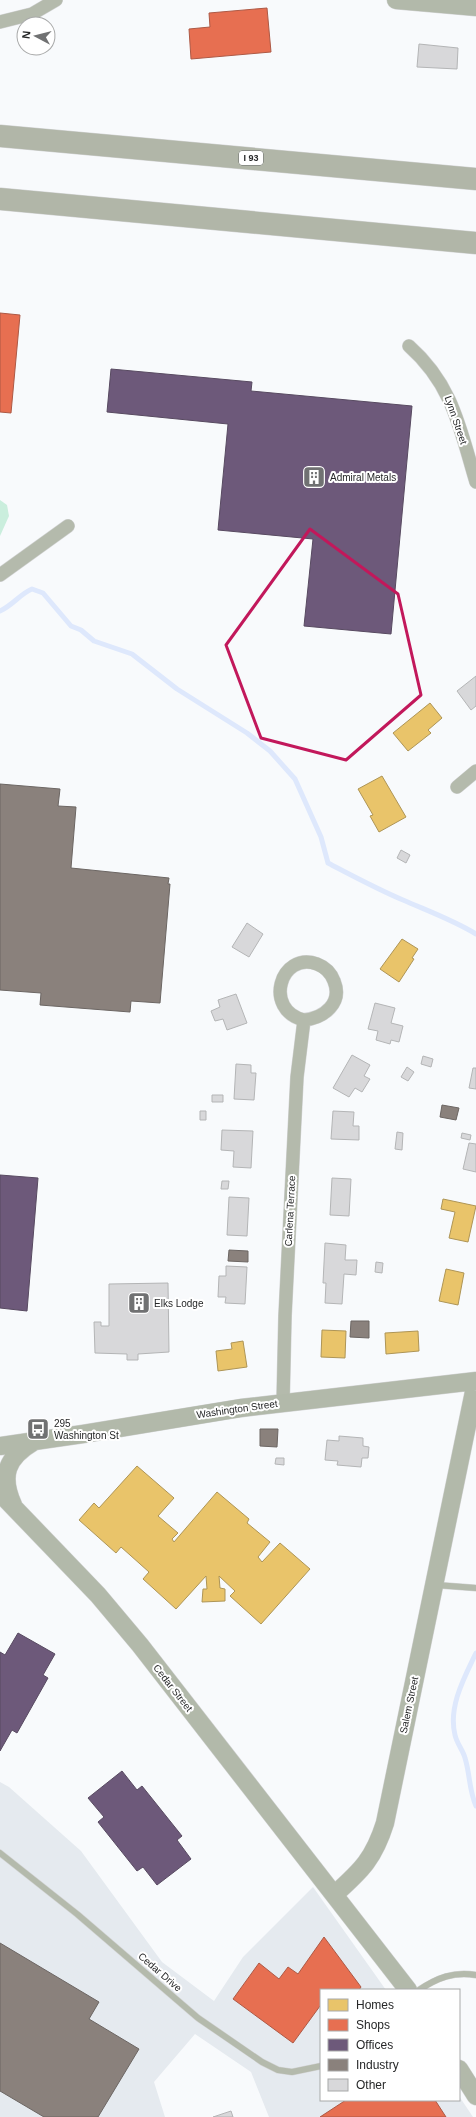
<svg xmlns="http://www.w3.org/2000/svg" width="476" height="2117" font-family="Helvetica,sans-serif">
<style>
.built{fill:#e5eaef}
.green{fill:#caeedd}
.homes{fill:#e9c46a;stroke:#ae9556}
.shops{fill:#e76f51;stroke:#ad5945}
.offices{fill:#6d597a;stroke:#584a61}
.industry{fill:#8a817c;stroke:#6c6663}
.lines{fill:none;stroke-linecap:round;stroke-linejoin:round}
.stream{stroke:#dee8fc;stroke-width:5}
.building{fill:#d8d8da;stroke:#b4b5b6}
.lane-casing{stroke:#d3d4d5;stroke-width:7}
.street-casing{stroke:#d3d4d5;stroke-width:14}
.secondary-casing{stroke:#d3d4d5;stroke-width:19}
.highway-casing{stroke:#d3d4d5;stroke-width:23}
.lane{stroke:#b4baac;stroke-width:6}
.street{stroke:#b4baac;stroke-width:13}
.secondary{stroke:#b2b9aa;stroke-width:18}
.highway{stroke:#b1b6a8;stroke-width:22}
.marked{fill:none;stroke:#c2185b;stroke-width:3;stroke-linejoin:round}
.labels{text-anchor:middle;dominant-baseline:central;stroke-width:4;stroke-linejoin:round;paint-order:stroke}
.shield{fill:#fff;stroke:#676868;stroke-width:1}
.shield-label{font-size:9px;font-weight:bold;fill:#262728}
.street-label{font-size:10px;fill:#262728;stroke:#fff}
.poi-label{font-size:10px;fill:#262728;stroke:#fff;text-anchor:start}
</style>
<rect width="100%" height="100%" fill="#f8fafc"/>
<path class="built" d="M0,1782L9,1787L81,1851L162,1962L214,2001L243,1957L313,1887L386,1990H321V2100H459V2096L473,2117H269L251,2072L195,2034L154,2082L165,2117H0Z"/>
<path class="green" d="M0,500L7,505L9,516L0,536Z"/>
<path class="homes" d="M430,703L442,718L428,730L431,733L408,751L393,733Z
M382,776L406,817L379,832L370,816L373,815L358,789Z
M402,939L418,949L412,958L414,959L399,982L380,969Z
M443,1199L476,1206L468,1242L449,1238L455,1212L441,1209Z
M446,1269L464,1273L458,1305L439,1301Z
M322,1330L346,1331L345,1358L321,1357Z
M418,1331L419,1351L386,1354L385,1333Z
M243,1341L247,1367L218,1371L216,1351L232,1349L231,1343Z
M137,1466L174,1498L158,1516L178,1533L172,1539L174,1542L217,1492L249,1519L247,1523L270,1542L258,1557L262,1562L280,1543L310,1569L261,1624L230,1596L235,1591L219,1576L220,1588L225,1589V1601L202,1602L203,1589H207L206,1576L176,1609L143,1579L149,1572L121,1547L116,1553L79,1520L94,1503L99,1508Z"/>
<path class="shops" d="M267,8L271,52L191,59L189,29L210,27L209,13Z
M0,313L20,315L11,413L0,412Z
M324,1937L361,1987L359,1990H321V2007L320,2006L293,2043L233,1999L259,1963L279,1979L288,1967L298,1974Z
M346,2100H435L446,2117H320Z"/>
<path class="offices" d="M111,369L252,382L251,391L412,406L391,634L304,626L313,539L218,530L228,424L107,412Z
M0,1175L38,1178L27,1311L0,1308Z
M18,1633L55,1654L43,1675L48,1678L17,1733L12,1730L0,1751V1652L5,1655Z
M122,1771L137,1790L142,1786L182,1836L177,1840L191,1859L157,1885L143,1867L137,1871L98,1822L104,1817L88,1798Z"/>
<path class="industry" d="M0,784L60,789L58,806L76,807L71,868L169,878L168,884H170L160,1003L131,1001L130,1012L40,1005L41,993L0,990Z
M442,1105L459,1108L456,1120L440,1117Z
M229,1250L248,1251V1262L228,1261Z
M351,1321H369V1338L350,1337Z
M260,1429H278L277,1447L260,1446Z
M0,1943L99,2002L89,2019L139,2049L98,2117H44L0,2091Z"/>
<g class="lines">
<path class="stream" d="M0,611C13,605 20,594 32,589L43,593L71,626L81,630L94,641L132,654L177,689L247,733L270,751L295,779L321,837L328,863C353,876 377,889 403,900C428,911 453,920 476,934
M476,1653C464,1678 448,1707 455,1735C457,1744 463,1750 465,1758C470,1774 469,1790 476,1806"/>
</g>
<path class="building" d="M419,44L458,48L457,69L417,67Z
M476,676V706L471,710L457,691Z
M401,850L410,855L406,863L397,858Z
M247,923L263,934L249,957L232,947Z
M236,994L247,1023L227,1030L223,1019L215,1021L211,1011L220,1007L218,1000Z
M375,1003L395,1008L391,1023L403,1026L399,1042L391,1040L390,1044L376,1040L378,1031L368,1029Z
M352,1055L370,1065L364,1076L370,1079L362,1092L355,1088L349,1097L333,1088Z
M423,1056L433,1059L431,1067L421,1064Z
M236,1064L251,1065V1073H256L254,1100L234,1099Z
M407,1067L414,1072L408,1081L401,1077Z
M473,1068H476V1089L469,1088Z
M212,1095H223V1102H212Z
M200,1111H206V1120H200Z
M333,1111L354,1112L353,1126H359V1140L331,1139Z
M222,1130L253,1131L251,1168L233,1167L234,1151L221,1150Z
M397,1132L403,1133L402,1150L395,1149Z
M462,1133L471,1135L470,1140L461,1138Z
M469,1143L476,1144V1172L463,1169Z
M332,1178L351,1179L349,1216L330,1215Z
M222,1181H229L228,1189H221Z
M229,1197L249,1198L247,1236L227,1235Z
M325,1243L346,1245L345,1260H357L356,1275L344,1274L342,1304L325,1303L326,1283H323Z
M376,1262L383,1263L382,1273L375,1272Z
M226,1266L247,1267L245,1304L225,1303L226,1297H218L219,1276H226Z
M168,1283L169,1352L138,1354V1360H127V1354L95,1353L94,1322H101V1326H109V1284Z
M339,1436L363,1438V1446L369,1447L368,1458H362L361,1467L337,1465L338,1461L325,1460L327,1440L339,1441Z
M276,1458H284V1465L275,1464Z
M231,2111L233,2117H213Z"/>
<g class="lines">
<g class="lane-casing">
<path id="lane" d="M436,1585L476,1588
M0,1853L77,1914L198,2018L262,2062L278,2070L292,2072L321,2066
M419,1990C437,1978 454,1971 476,1975"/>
</g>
<g class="street-casing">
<path id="street" d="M0,22L32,14L56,0
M409,346C453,385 460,429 476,482
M0,575L68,526
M457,787L476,771
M283,1403L285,1316L297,1077L304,1020C263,1010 280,951 317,964C325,967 331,973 334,981C343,1003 324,1018 304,1020"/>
</g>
<g class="secondary-casing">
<path id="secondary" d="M396,0L476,7
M0,1446L83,1434L241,1408L476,1381
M0,1493L98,1595L140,1645L408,1990
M13,1505C0,1476 6,1458 33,1442
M335,1894C362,1870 374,1858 385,1823L476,1382
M459,2069L476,2096"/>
</g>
<g class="highway-casing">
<path id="highway" d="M0,136L476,179
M0,199L476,243"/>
</g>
<use href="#lane" class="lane"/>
<use href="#street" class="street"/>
<use href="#secondary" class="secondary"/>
<use href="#highway" class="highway"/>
</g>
<path class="marked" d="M310,529L398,594L421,695L346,760L261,738L226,645Z"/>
<defs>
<g id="building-square" transform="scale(1.15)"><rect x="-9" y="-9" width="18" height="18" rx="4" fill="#707172" stroke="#fff"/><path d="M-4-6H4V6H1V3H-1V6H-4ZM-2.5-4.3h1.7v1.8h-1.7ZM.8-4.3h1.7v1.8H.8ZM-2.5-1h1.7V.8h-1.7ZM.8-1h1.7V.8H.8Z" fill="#fff"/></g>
<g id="bus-square" transform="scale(1.15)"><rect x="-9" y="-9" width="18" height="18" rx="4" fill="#707172" stroke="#fff"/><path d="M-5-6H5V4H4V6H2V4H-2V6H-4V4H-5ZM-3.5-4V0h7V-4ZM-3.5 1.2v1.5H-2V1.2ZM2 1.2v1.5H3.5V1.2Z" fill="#fff"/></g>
</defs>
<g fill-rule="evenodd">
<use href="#building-square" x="314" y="477"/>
<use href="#building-square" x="139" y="1303"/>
<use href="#bus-square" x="38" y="1429"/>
</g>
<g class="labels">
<rect class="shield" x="239" y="151" width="24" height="14" rx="3"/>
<g class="shield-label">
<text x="251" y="158">I 93</text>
</g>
<g class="street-label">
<text transform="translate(456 420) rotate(71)">Lynn Street</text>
<text transform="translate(290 1211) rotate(-87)">Carlena Terrace</text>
<text transform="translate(237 1409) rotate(-8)">Washington Street</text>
<text transform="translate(173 1688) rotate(52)">Cedar Street</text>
<text transform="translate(409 1705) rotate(-78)">Salem Street</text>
<text transform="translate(160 1972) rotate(41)">Cedar Drive</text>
</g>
<g class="poi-label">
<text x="330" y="477">Admiral Metals</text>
<text x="154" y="1303">Elks Lodge</text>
<text x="54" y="1423">295<tspan x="54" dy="12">Washington St</tspan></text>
</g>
</g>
<rect x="320" y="1989" width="140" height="112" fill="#ffffff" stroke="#a8a9a9"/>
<rect x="328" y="1999" width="20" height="12" fill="#e9c46a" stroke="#a8a9a9"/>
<text x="356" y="2009" font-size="12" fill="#262728">Homes</text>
<rect x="328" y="2019" width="20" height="12" fill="#e76f51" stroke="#a8a9a9"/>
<text x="356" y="2029" font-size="12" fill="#262728">Shops</text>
<rect x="328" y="2039" width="20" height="12" fill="#6d597a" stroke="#a8a9a9"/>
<text x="356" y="2049" font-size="12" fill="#262728">Offices</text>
<rect x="328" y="2059" width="20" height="12" fill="#8a817c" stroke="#a8a9a9"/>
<text x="356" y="2069" font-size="12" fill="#262728">Industry</text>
<rect x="328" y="2079" width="20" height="12" fill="#d8d8da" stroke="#a8a9a9"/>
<text x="356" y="2089" font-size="12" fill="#262728">Other</text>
<g transform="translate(36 36) rotate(277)"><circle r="19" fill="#ffffff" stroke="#a8a9a9"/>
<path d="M0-3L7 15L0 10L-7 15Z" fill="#707172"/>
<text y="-6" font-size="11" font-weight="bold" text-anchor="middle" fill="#262728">N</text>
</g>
</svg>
